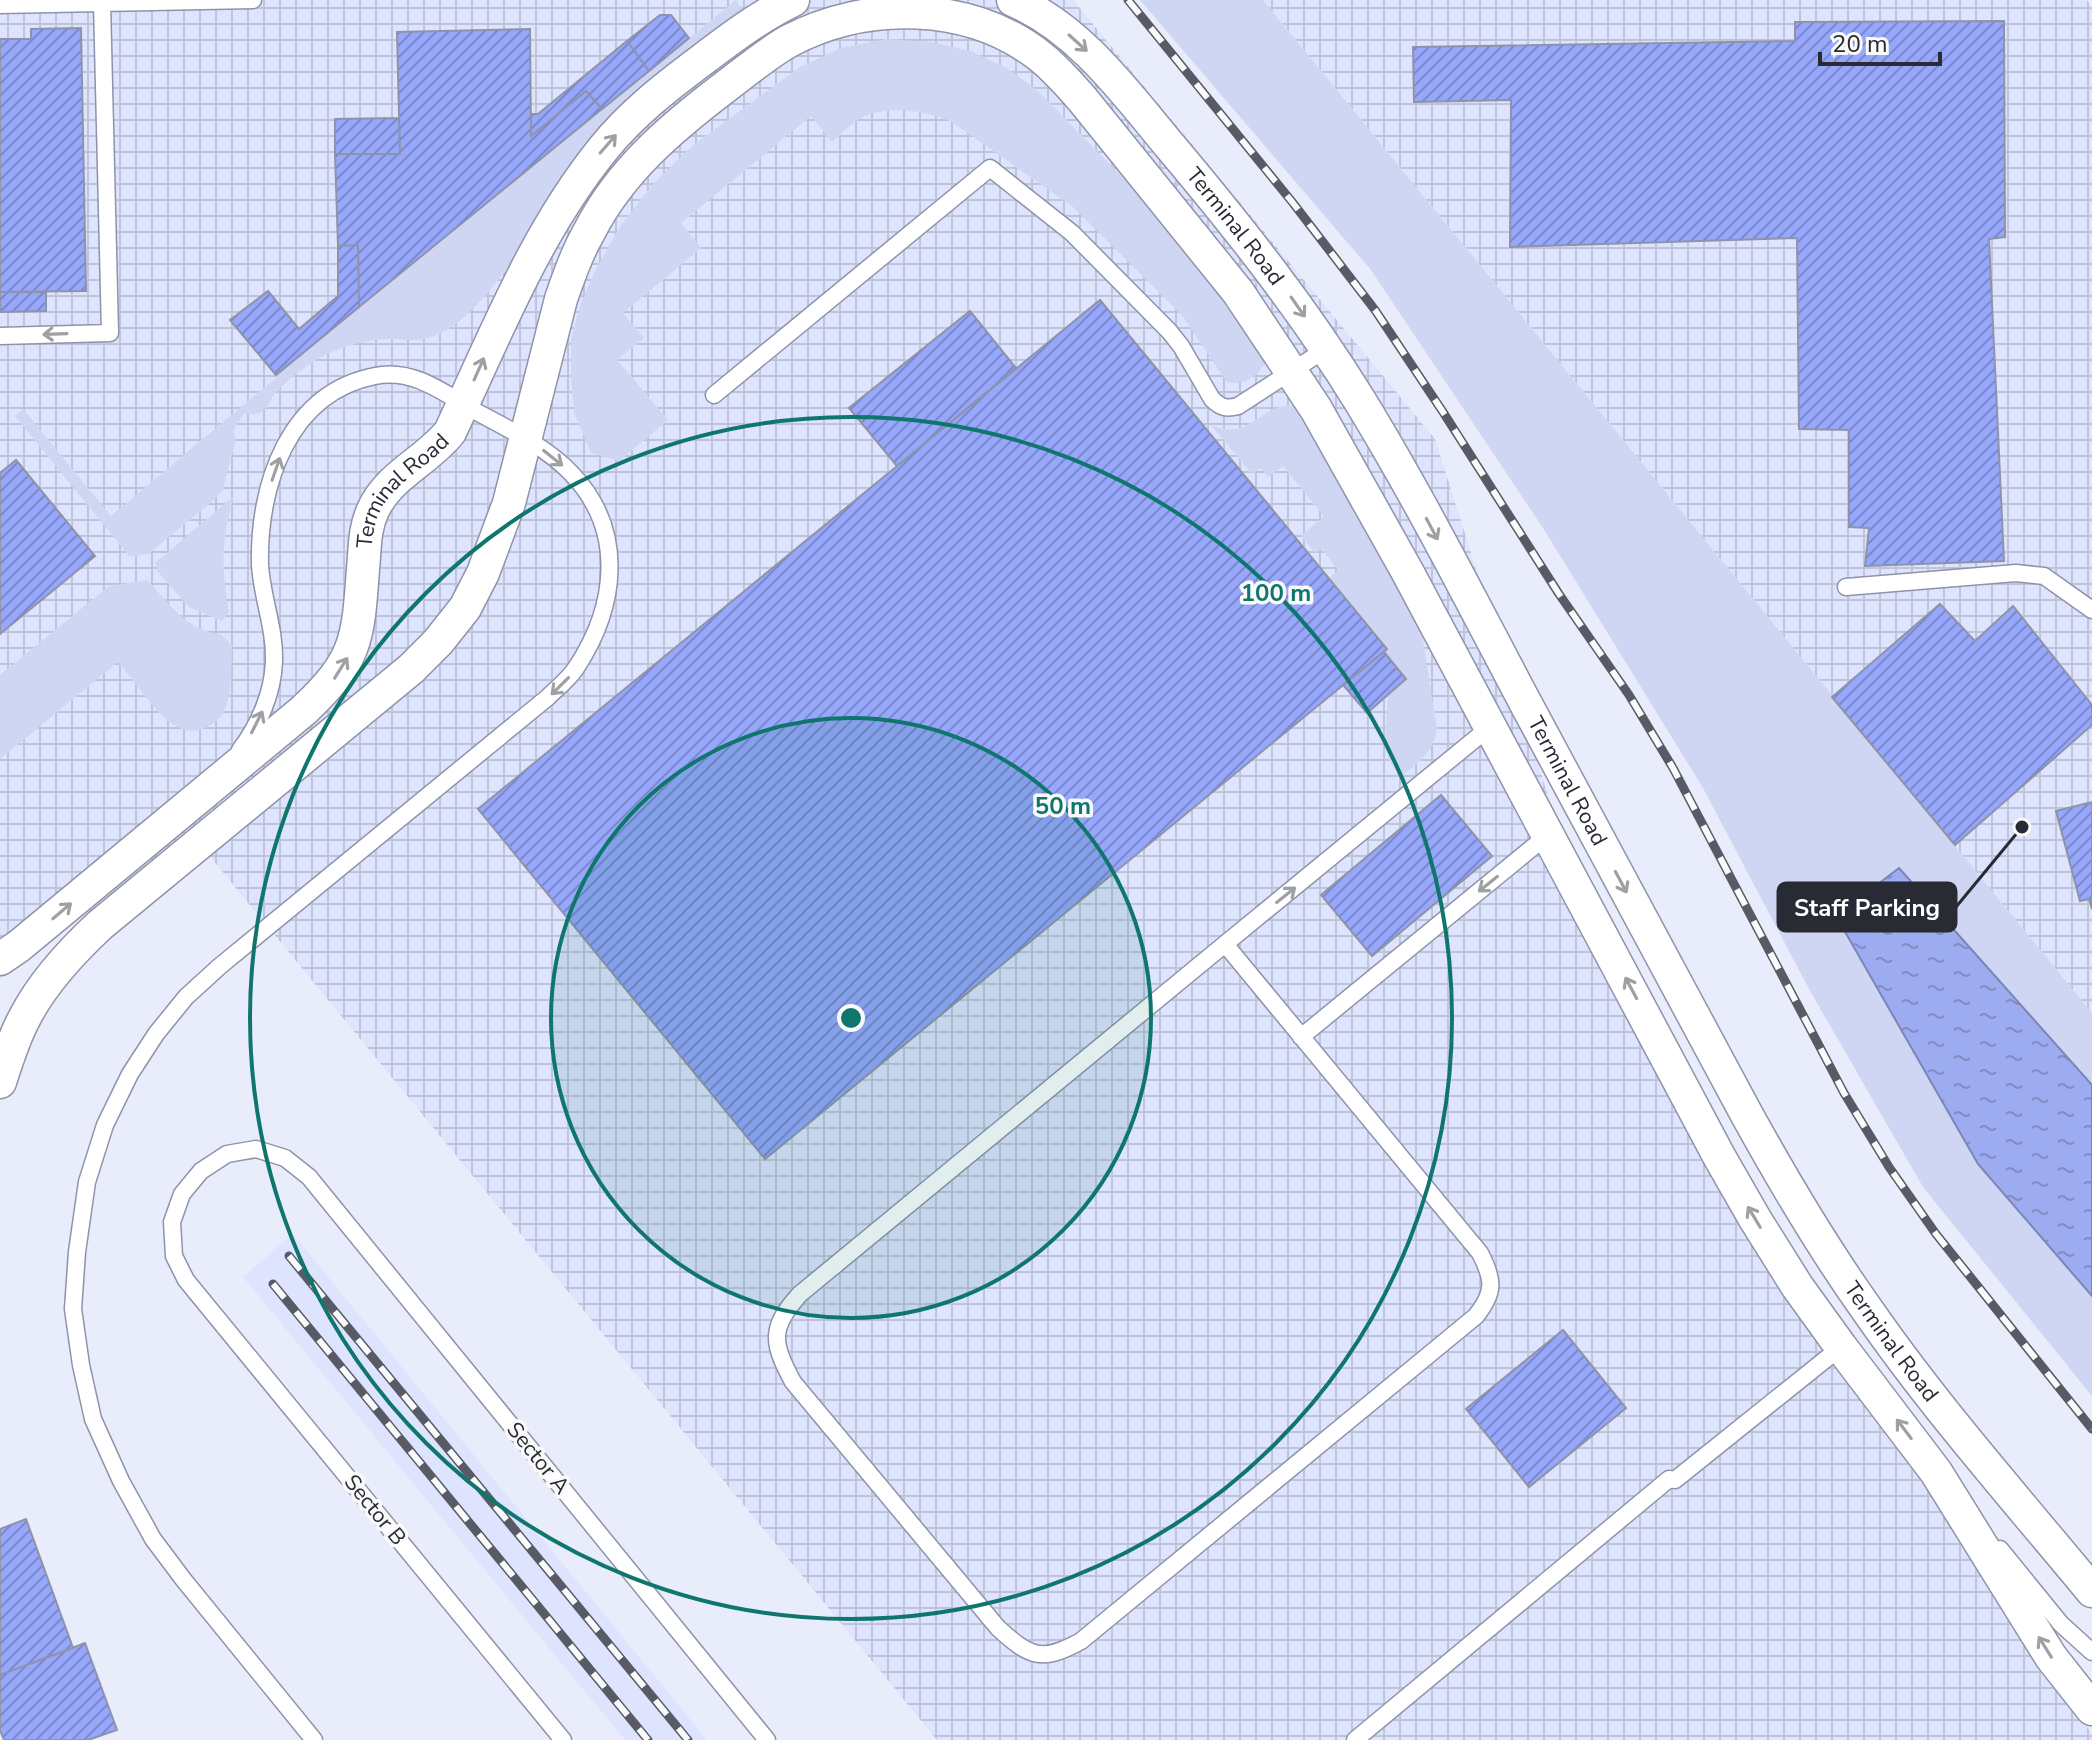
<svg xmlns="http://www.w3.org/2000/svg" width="2092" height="1740" font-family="'Nunito Sans',sans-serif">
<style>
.built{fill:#dee4fe}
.industrial{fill:url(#industrial-grid)}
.green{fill:#cfd6f3}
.water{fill:url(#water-ripples);stroke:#7a85b8;stroke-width:2}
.building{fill:url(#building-hatch);stroke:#8e93aa;stroke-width:2}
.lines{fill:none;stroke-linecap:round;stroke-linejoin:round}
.service-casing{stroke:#8e93aa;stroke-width:19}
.minor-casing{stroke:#8e93aa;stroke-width:35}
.service{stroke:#fff;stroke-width:16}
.minor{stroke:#fff;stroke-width:32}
.rail-casing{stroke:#585b66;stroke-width:9}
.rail{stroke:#fafafa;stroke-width:6;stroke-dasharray:18;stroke-linecap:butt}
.oneway{stroke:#9ea0a4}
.ring{fill:none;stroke:#0f766e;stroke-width:4}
.labels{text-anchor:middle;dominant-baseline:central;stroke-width:7;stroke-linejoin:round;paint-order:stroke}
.street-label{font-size:22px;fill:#282b34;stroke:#fafafa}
.centre{fill:#0f766e;stroke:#fafafa;stroke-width:4}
.ring-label{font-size:24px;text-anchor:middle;font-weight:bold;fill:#0f766e;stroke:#fafafa;stroke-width:7;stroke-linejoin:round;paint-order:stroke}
.leader{fill:none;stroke:#282b34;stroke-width:3}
.callout-dot{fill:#282b34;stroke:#fafafa;stroke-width:3}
.callout{fill:#282b34;stroke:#282b34;stroke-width:3}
.callout-label{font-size:24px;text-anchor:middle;font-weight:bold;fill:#fff}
</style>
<defs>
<pattern id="industrial-grid" width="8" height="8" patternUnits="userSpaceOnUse" patternTransform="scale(2)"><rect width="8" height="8" fill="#dee4fe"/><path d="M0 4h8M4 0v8" fill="none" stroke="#bec4da"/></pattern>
<pattern id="water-ripples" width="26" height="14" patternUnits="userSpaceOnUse" patternTransform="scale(2)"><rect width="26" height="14" fill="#9dacf0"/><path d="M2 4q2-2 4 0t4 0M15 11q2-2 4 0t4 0" fill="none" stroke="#808cc3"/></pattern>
<pattern id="building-hatch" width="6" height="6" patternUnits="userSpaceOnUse" patternTransform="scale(2)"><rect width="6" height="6" fill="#96a7fc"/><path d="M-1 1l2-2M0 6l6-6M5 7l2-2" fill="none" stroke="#7a88cd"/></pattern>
</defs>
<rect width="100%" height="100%" fill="#e9ecfb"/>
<path class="built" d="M293,1234L707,1740H625L243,1277Z"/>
<path class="industrial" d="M0,0H1073L1435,439L1597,950L1878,1416L2092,1734V1740H937L189,831L0,978Z
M1263,0H2087L2092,7V1014Z"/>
<path class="green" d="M736,0L744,12L514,260C492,287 463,329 428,338C416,342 403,339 391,339C368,339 346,345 325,355C308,364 289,378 276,392C271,398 268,408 261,412C255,415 250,414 244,413L233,431L236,439L223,489L215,499L148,554L130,557L15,416L23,409L111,516L277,377L276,375Z
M1140,0H1263L2092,1013V1396L1923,1187L1809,989L1703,788L1543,528L1371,270Z
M886,39L931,42L970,51L1007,68L1039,92L1139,194L1215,285L1266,362C1258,376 1242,388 1226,381L1182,315L1073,207L952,122C927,111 889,104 863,117C851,123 841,134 832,142L811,116L681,223L701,248L623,313L644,338L617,360L668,420L619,461L591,453L574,413L571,376V339L581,303L596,269L621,225L653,184L692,146L800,67L841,48Z
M1288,405L1296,406L1303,412L1422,633L1437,730C1433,753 1418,763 1400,777L1389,760L1385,745L1388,695L1406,679L1384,652L1387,649L1329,578L1338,570L1321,548L1315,553L1301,536L1324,516L1283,466L1268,477L1261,468L1252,474L1211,425C1247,441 1256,410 1288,405Z
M234,496C221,539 221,568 229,612L222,621L189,607L158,572L155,563Z
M147,580C172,606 184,629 222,635L232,646C230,677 237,720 199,730C187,733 175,727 166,719C148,703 134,680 118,662L0,759V675L109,586Z"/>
<path class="water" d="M1899,868L2092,1085V1296L1978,1164L1836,916Z"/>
<path class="building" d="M660,15H671L689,38L649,71L627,41Z
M2004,21L2005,237L1989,239L2004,561L1865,566L1869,528L1849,527V430L1799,429L1797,238L1510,247L1511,100L1414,102L1413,47L1795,41V22Z
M81,28L86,291L0,292V39H31V29Z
M530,29L531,136L586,91L602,109L359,307L358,245L338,246L335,154H400L397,32Z
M627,41L649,71L602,109L586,91L531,136V114H538Z
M399,118L400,154H335V119Z
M358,245L359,307L276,375L230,320L268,291L299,329L338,296V246Z
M0,292H46V311L0,312Z
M1100,300L1387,649L765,1159L478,809Z
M970,311L1016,368L897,466L849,408Z
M16,460L95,556L0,634V473Z
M1940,604L1975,641L2013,606L2092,705V725L1955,845L1832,697Z
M1384,652L1406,679L1367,713L1343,685Z
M1441,795L1492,856L1372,956L1321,895Z
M2092,802V909L2089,899L2080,901L2056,811Z
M1563,1330L1626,1408L1529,1487L1466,1409Z
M26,1519L73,1648L0,1675V1529Z
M85,1643L117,1730L88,1740H4L0,1730V1675Z"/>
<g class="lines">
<g class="service-casing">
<path id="service" d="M0,5L253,0
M0,336L110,333L102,3
M714,395L990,168L1072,233L1169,331L1181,346L1212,399C1221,408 1227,409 1238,406L1326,349
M1846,587L2016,573L2044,576L2092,610
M240,750C259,725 273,693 274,661C275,628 262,598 260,565C258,486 288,393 375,376C413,368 444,393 475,411C508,429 545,446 571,473C626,530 617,606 576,668C569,679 557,688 547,698L220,966L186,997L156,1034L130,1074L105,1125L87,1182L77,1252L73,1309L81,1365L93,1419L121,1481L153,1539L183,1579L314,1740
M1225,944L1480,1253C1494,1280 1495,1292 1476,1316L1081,1641C1041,1663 1030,1657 998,1628L793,1382C772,1343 769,1328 800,1294Z
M1225,944L1491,726
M1301,1037L1549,834
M2000,1549L2061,1624L2092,1652
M563,1740L186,1280L174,1256L172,1222L182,1194L201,1171L227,1154L256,1149L285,1158L309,1177L767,1740
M1355,1740L1669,1479L1675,1480L1841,1347"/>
</g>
<g class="minor-casing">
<g id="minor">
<path id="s1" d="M1013,0C1080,29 1125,92 1170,146C1239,228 1304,310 1360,401C1420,499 1472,602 1526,704C1599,841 1673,978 1747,1115C1784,1182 1823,1248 1868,1311C1936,1409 2016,1499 2092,1591"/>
<path id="s2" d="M0,959L19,946L304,710C357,660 358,640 363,569C365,549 364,529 373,510C389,475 427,461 450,432C495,336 535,233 603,149C631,114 666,87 702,60C731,38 760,16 793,0"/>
<path d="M0,1082C7,1060 14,1037 25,1017C43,982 71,952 100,925L411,669L438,642L465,608L483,573L509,503L561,299C569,276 577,253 589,232C620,171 671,128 725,87C745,72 766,54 789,41C867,0 970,1 1041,57C1057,70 1070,85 1083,100L1238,292L1316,409L1407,571L1720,1158L1755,1219L1797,1286L1841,1347L1936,1472L2051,1657L2092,1709"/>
</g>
</g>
<use href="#service" class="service"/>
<use href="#minor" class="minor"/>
<g class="rail-casing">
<path id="rail" d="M1128,0L1293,203L1375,310L1443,412L1559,594L1629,695L1673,768L1844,1093L1889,1167L1936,1234L2092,1429
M289,1256L688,1740
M273,1284L648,1740"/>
</g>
<use href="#rail" class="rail"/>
</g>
<defs><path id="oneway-shaft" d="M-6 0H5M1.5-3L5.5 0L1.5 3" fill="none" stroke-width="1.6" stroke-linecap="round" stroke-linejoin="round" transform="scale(2)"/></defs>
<g class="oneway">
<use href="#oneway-shaft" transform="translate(1078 43) rotate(42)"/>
<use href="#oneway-shaft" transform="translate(608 144) rotate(-49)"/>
<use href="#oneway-shaft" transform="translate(1298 307) rotate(55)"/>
<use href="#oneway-shaft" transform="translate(55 334) rotate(178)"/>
<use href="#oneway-shaft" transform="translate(479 369) rotate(-66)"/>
<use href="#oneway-shaft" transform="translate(553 458) rotate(39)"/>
<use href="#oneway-shaft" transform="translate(276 469) rotate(-71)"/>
<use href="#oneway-shaft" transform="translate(1432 529) rotate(62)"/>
<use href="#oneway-shaft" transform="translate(341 668) rotate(-58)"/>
<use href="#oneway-shaft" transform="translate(560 686) rotate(135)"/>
<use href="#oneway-shaft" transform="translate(257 722) rotate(-63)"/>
<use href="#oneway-shaft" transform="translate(1621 882) rotate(62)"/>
<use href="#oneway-shaft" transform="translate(1488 884) rotate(141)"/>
<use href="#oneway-shaft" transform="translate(1286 895) rotate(-39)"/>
<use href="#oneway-shaft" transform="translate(62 911) rotate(-40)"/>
<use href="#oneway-shaft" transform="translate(1631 988) rotate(-118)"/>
<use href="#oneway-shaft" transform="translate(1754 1217) rotate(-121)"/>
<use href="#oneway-shaft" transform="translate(1904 1429) rotate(-127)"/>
<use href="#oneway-shaft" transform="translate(2045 1647) rotate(-122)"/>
</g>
<circle cx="851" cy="1018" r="300" fill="#0f766e" fill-opacity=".12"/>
<g class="ring">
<circle cx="851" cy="1018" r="300"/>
<circle cx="851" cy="1018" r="601"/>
</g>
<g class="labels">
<g class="street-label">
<text stroke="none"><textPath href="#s1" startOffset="320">Terminal Road</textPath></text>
<text stroke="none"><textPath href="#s2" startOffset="644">Terminal Road</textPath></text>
<text stroke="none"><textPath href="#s1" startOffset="968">Terminal Road</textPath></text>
<text stroke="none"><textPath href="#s1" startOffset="1616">Terminal Road</textPath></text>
<text transform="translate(538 1458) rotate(51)">Sector A</text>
<text transform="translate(375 1510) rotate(51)">Sector B</text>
</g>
</g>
<circle cx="851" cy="1018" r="12" class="centre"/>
<g class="ring-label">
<text x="1276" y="601">100 m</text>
<text x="1063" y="814">50 m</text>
</g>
<path class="leader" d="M2022 827L1956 907"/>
<circle class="callout-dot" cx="2022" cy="827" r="8"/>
<rect class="callout" x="1778" y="883" width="178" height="48" rx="8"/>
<g class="callout-label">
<text x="1867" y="916">Staff Parking</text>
</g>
<path d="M1820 52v12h120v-12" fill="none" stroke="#282b34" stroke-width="4"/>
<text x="1832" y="52" font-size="24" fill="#282b34" stroke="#fafafa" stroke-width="6" paint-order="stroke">20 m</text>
</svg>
